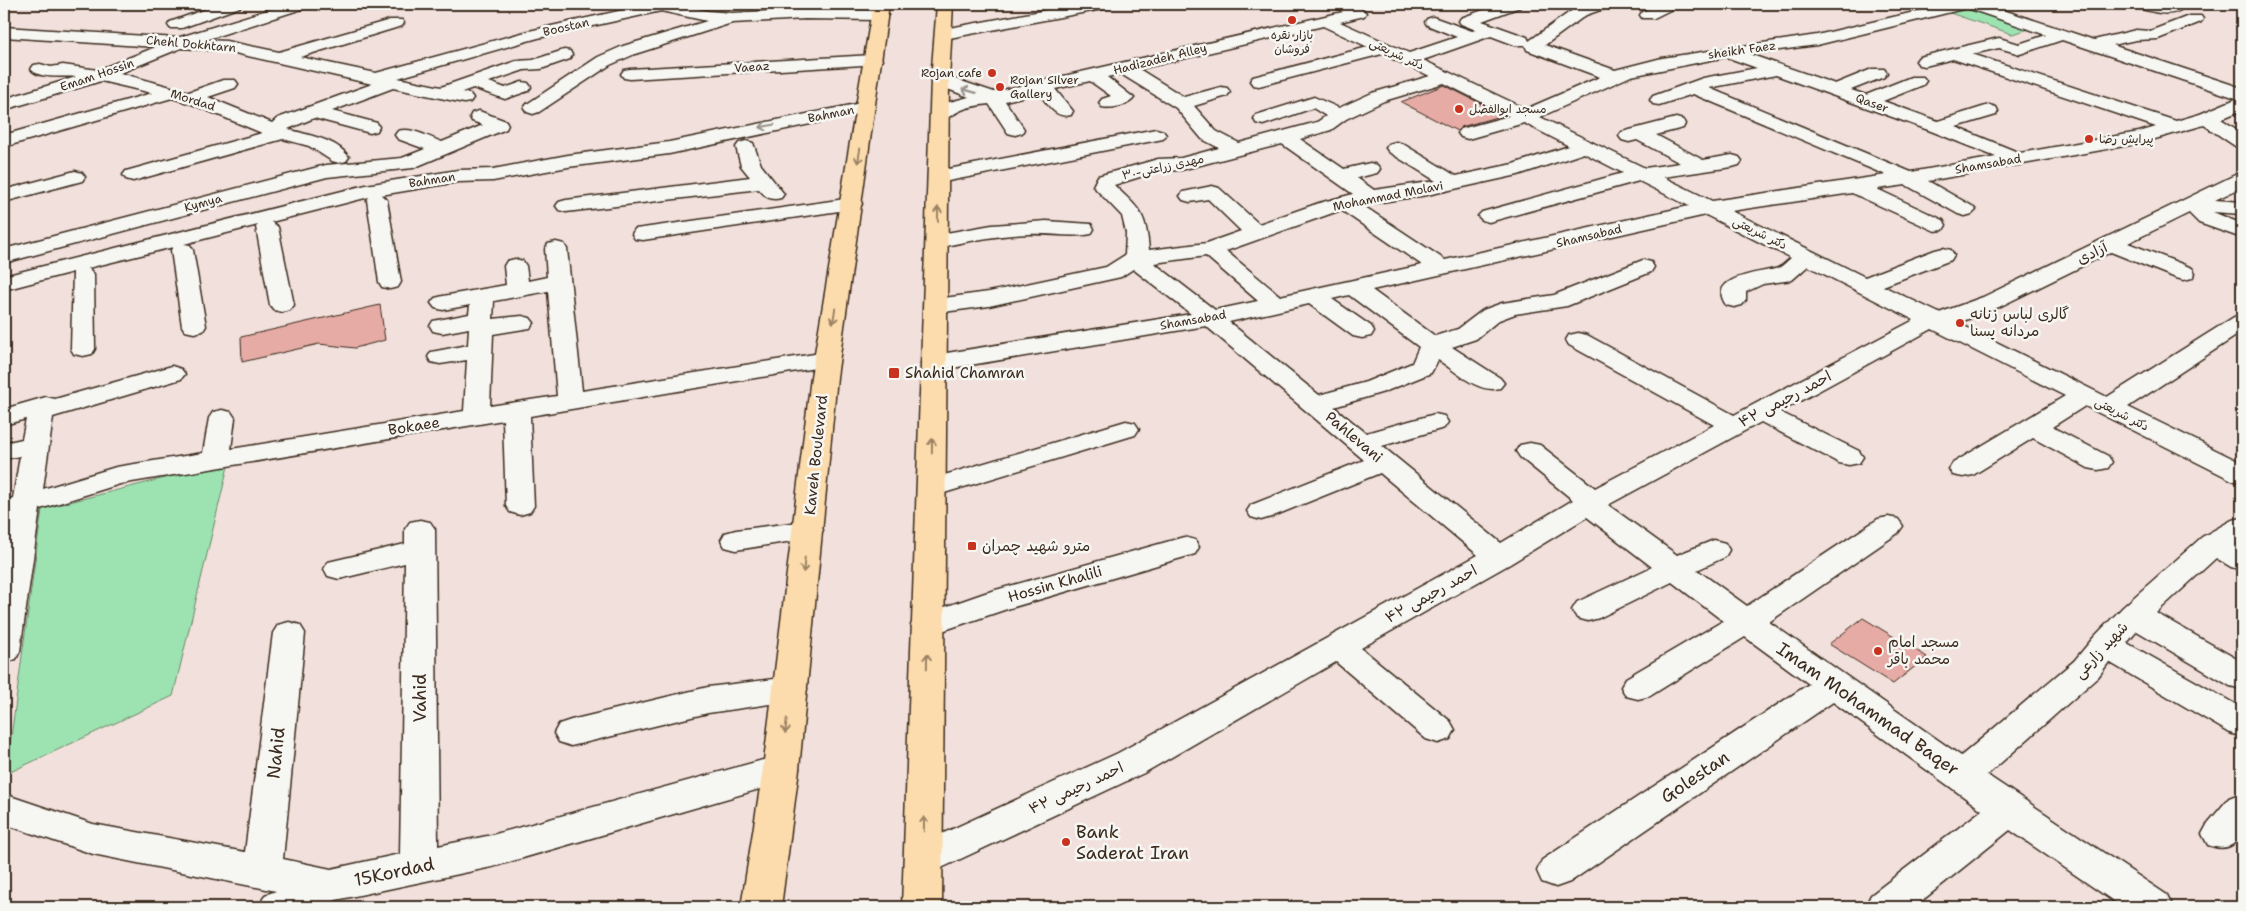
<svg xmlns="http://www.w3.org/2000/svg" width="2246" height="911" font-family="'Shantell Sans','Playpen Sans Arabic',sans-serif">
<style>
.green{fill:#9de3b1;stroke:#6c8668}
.building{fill:#e6aba5;stroke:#3b2a1e}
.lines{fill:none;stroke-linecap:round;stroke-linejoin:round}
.minor-casing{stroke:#3b2a1e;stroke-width:3}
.major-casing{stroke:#3b2a1e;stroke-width:3}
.minor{fill:#f6f6f2;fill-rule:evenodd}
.major{fill:#fcdcac;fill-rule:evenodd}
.oneway{stroke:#989088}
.oneway2{stroke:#9c8365}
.poi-dot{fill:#c8321e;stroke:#f6f6f2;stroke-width:2}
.labels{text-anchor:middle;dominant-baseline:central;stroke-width:5;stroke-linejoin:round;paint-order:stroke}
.far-street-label{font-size:12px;fill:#3b2a1e;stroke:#f6f6f2}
.far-poi-label{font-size:12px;fill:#3b2a1e;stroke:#f6f6f2;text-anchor:start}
.street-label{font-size:15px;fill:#3b2a1e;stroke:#f6f6f2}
.poi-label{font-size:15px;fill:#3b2a1e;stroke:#f6f6f2;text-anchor:start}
.near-street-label{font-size:18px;fill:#3b2a1e;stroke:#f6f6f2}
.near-poi-label{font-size:18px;fill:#3b2a1e;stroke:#f6f6f2;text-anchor:start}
</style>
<rect width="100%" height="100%" fill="#f1e0db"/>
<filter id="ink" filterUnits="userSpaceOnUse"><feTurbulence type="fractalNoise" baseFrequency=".02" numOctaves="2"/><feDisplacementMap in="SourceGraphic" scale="10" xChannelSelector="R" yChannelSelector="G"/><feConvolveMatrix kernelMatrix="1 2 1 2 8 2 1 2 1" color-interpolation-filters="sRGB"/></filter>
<g filter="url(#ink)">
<path class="green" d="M1963,7L1977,9L2033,28L2012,34L1947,12Z
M229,462L173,696L6,774L42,509Z"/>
<path class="building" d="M1444,85L1504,115L1461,127L1457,131L1401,102Z
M380,305L385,340L355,348L319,344L242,362L241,337Z
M1863,618L1927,657L1893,684L1829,644Z"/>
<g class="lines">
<g class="minor-casing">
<path id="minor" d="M220,4H242L240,7L182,28H170L168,25L170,22Z
M287,4H310L308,7L205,40L226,41L279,52L390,20H402L404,23L402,26L300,57L376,73L529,31L650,4H676L708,11L732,13L805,9L880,10L886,12L888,15L886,18L880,20L805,19L732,23L635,54L610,65L539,112L533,114L527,112L524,108L527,104L598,57L623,46L707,21L661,11L538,38L398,78L441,87L516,61L533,60L564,50L570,51L572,55L570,59L541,69L524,70L489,82L505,88L522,82L528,83L531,87L528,91L505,99L473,88L462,92L470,94L473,98L470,102L464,103L393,88L332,111L377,123L379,127L377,131L370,133L314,118L288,129C309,136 335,138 349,157L346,161L339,163L332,161L309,146L283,139L140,179L133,181L126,179L123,175L126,171L262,133L192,104L172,98L4,147V135L152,93L101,81L4,110V99L76,77C64,75 39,80 31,69L34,65L40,64L51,67L63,65L98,70L156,47L4,37V27L177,38ZM181,48L226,51L372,84L278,118L272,123L208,97L235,88L238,84L235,80H223L189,92L120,73Z
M1079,4H1111L1109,7L1103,9L944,39L938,37L936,34L938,31L944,29Z
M1331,4C1343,3 1358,2 1366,13L1364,16L1340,22L1409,53L1457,37L1427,25L1425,22L1427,19L1433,17L1472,31L1476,30L1461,24L1459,21L1461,18L1500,4H1522L1520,7L1482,21L1527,37L1529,41L1574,9L1589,4H1611L1609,7L1586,15L1545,45L1615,70L1662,58L1817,35L1948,4H1985L2094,40L2136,30L2150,31L2189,16H2201L2203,19L2201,22L2158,39L2136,40L2112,45L2242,88V110L2221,119L2242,133V148L2235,146L2204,125L2141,143L1928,181L1972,206L1976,210L1972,214L1965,216L1958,214L1906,185L1877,189L1943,220L1946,225L1943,230L1935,231L1852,193L1731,211L1865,277L1935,250L1943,248L1951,250L1954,255L1951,260L1883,286L1939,313L1983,297L2235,175L2242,173V187L2215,200L2242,202V214L2213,212L2242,224V238L2199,223L2189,213L2128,243L2192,268L2195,273L2192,278L2184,280L2176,278L2111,252L1999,307L1958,323L2107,397L2234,317L2242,315V332L2128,407L2242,463V483L2232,480L2085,406L2052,427L2108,456L2112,462L2108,468L2098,470L2088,468L2033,438L1973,475L1963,477L1953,475L1949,469L1953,463L2065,396L1932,329L1780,412L1859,451L1863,457L1859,463L1849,465L1839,463L1761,422L1608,505L1677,555L1714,540L1725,543L1729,550L1725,557L1697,570L1747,606L1878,519L1888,517L1898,519L1903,526L1898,533L1769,622L1961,756L2074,661L2094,637L2123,607L2202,537L2232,520L2242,518V540L2236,544L2242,547V570L2231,567L2216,558L2156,613L2242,662V689L2230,686L2137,631L2127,643L2242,708V737L2230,733L2109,662L2098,677L1987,775L2167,895L2173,907H2122L2010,830L1914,907H1865L1871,895L1982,810L1833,702L1570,882L1556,887L1542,882L1537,871L1542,860L1809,684L1745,637L1650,696L1638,699L1626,696L1621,687L1626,678L1723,621L1672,582L1599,618L1588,621L1577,618L1572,610L1577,602L1652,567L1587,517L1510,564L1361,648L1450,721L1455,730L1450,739L1438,743L1426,739L1336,662L1144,773L937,870L924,875L911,870L905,859L911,848L1118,753L1478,555L1380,473L1271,517L1261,520L1251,517L1247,511L1251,505L1364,460L1206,326L934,371L925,368L921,363L925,358L934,355L1191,314L1133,269L1121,277L989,306L936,313L928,311L924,306L928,301L936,299L989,292L1106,267L1125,255L1126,233L1122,216L1093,186L1098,176L1158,159L1181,158L1219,148L1202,139L1176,108L1121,74L1107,77L1134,98C1128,106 1111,109 1102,107L1099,103L1102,99L1111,96L1090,81L1055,89L1073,111L1071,115C1055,119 1048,104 1039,93L1005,101L1024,129L1022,133L1015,135L1008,133L989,104C981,105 972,106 964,109C953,113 946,122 933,119L931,115L946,103L969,97L934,84L931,80L934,76H946L994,92L1343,12ZM1967,8L2046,35L2019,44L1999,38L1919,57L1916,61L1919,65L1925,66L1953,59L2156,127L2139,132L2020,153L1956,127L1996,115L1998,111L1996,107L1989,105L1938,121L1883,101L1923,85L1926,81L1923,77H1911L1866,95L1851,90L1884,77L1887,73L1884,69H1872L1835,84L1749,54L1817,45ZM1323,26L1368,47L1253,77L1250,81L1253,85L1259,86L1382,54L1430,76L1372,93L1339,108L1314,97L1256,115L1254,119L1256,123L1263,125L1313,108L1326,116L1317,122L1239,143L1216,131L1194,106L1227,96L1230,92L1227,88L1221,87L1184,97L1139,69ZM1491,36L1515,45H1525L1527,50L1600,77L1526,109L1423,60ZM2062,40L2236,98H2238L2200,114L2176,121L1972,54L1999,48L2020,54ZM1726,57L1757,68L1703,78L1653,96L1650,100L1653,104L1659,105L1693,94L1886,175L1712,201L1663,177L1732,167L1739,165L1742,161L1739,157L1732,155L1703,160L1656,135L1683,128L1685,124L1683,120L1676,118L1622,132L1619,136L1622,140L1629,142L1637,140L1680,163L1645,168L1540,117L1631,76ZM1776,75L1931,131L1996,157L1911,172L1709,88ZM1444,83L1509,116L1461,129L1458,133L1461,137L1468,139L1524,123L1569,146L1513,164L1456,176L1403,144L1396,142L1389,144L1386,148L1389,152L1436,181L1374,190L1357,178L1377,173L1380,169L1377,165L1370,163L1344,169L1300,139L1331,130L1346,119L1384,101ZM1282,144L1353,194L1319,203L1259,224L1219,188L1212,186L1183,192L1180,196L1183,200L1190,202L1208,199L1241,231L1207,243L1149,250C1146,212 1140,210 1114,185L1159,171L1181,170ZM1584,153L1623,173L1482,212L1478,216L1482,220L1489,222L1639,181L1689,206L1445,260L1362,205L1427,195L1518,175ZM1341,210L1422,265L1280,296L1226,251ZM1706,215L1791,258C1786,262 1781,268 1775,269C1759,273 1706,277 1726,305L1734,307L1742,305L1746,300V292L1763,284L1792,280L1808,266L1914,320L1734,415L1587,335L1578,333L1569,335L1566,340L1569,345L1714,425L1595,488L1540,445L1530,443L1520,445L1516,451L1520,457L1573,500L1501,543L1382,446L1444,428L1448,422L1444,416L1435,414L1366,433L1334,407L1384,392L1431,373L1438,360C1456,371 1478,394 1500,388L1504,383L1500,378L1452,347L1476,339L1499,320L1515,314L1567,306L1651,272L1654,267L1651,262L1643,260L1554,295L1502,303L1483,310L1458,329L1435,336L1372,290ZM1206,256L1258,301L1215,310L1154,263ZM1349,295L1419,347L1412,363L1366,382L1319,395L1229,322L1309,304L1353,336L1362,338L1371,336L1374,331L1371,326L1332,299Z
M1658,4H1678L1676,7L1654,18H1642L1640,15L1642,12Z
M2132,4H2187C2175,21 2151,11 2134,7Z
M873,55L879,56L882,60L879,64L630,79L624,78L621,74L624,70L630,69Z
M866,102L872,103L875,107L872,111L669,154L568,167L493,181L458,182L381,195L387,200L401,282L398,287L390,289L382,287L379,282L367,200L369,197L271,222L278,227L294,305L290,310L282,312L274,310L270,305L256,227L258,225L184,244L190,245L193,250L206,326L203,331L194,333L185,331L182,326L171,250L173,247L88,268L94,274L95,349L92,354L83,356L74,354L71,349L73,272L4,290V276L366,185L458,170L493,169L568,155L669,142Z
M479,111L506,121L508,125L506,129L413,168L327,177L4,263V249L326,165L402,158L425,149L398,139L395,135L398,131C412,127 428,137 442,142L483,125L472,121L470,117L472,113Z
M1156,129L1163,131L1166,135L1163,139L938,183L931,181L928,177L931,173L938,171Z
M746,141L753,143L761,165L784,194L781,198C770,201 766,197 759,189L566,212L559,210L556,206L559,202L566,200L750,177L741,166L736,147L739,143Z
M75,171L82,173L85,177L82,181L4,202V190Z
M852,198L859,200L862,204L859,208L643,240L635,239L632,234L635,229L643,228Z
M1046,221L1091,224L1094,229L1091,234C1072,238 1049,233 1029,234C998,235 967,241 937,248L929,246L926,241L929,236L992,225Z
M556,242L564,244L567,249L582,391L827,352L836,354L839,359L836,364L827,366L530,416L534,506L530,512L520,515L510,512L506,506L503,420L120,484L40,509L20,651L16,659L4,663V553L10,518L4,519V501L13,498L20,456L4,459V443L22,439L26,419L4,425V409L46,397L55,399L172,366L181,369L185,374L181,379L53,417L43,489L116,467L203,453L209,418L213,412L222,410L231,412L235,418L231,449L464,411L467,360L440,364L431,362L428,357L431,352L468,345L469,328L442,333L433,331L430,326L433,321L469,314L470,305L443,310L435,308L431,303L435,298L443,296L506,285L504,266L507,261L515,259L523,261L526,266L528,281L547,277L545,249L548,244ZM548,291L557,396L490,406L493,334L530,328L534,323L530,318L522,316L493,319L494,301Z
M1126,421L1135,423L1139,429L1135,435L931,497L921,494L917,488L921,482Z
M420,520L430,522L435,529L438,846L492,835L781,755L794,759L799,769L794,779L492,867L336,900L320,907H259L265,895L276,891L93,854L4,824V794L93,824L245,852L273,633L278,625L289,622L300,625L305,633L283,859L331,869L400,854L405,563L339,579L328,576L324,569L328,562L405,544V529L410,522Z
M808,521L818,523L823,530L818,537L736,550L725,547L721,540L725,533L736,530Z
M1184,537L1195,540L1199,547L1195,554L1007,609L927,636L916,633L911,625L916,617L985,593Z
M790,677L802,680L807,689L802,698L790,701L708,713L571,746L559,742L554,733L559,724L571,720L708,687Z
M2242,793C2244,820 2246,858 2208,845L2202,834L2208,823L2229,798Z"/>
</g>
<g class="major-casing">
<path id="major" d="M873,4H889L837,377L799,769L781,907H741L763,769L811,377Z
M937,4H953L949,80L942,907H902L931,80Z"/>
</g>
<use href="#minor" class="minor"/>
<use href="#major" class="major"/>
</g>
<defs><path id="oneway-shaft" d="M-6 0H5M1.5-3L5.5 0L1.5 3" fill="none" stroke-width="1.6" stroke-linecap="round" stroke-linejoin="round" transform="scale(1.25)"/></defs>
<g class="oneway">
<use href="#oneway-shaft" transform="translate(969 91) rotate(-164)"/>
<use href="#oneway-shaft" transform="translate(767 126) rotate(169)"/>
</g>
<g class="oneway2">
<use href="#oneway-shaft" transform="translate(859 156) rotate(99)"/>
<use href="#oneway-shaft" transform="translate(938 214) rotate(-89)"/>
<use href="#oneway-shaft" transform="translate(834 316) rotate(99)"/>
<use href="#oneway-shaft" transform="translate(932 446) rotate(-89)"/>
<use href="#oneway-shaft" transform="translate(804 565) rotate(96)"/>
<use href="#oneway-shaft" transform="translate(927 661) rotate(-89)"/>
<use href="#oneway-shaft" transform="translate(786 726) rotate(96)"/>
<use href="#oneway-shaft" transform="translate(924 824) rotate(-89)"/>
</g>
</g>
<g class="poi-dot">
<circle cx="1292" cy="20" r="5"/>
<circle cx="992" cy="73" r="5"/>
<circle cx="1000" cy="87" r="5"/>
<circle cx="1459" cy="109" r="5"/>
<circle cx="2089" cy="139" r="5"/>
<circle cx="1960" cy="323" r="5"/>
<rect x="888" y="367" width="12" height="12" rx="2.5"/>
<rect x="967" y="541" width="10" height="10" rx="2.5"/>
<circle cx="1878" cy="651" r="5"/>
<circle cx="1066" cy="842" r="5"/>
</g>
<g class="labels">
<g class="far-street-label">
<text transform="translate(566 27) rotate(-13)">Boostan</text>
<text transform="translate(191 44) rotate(5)">Chehl Dokhtarn</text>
<text transform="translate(1742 50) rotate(-8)">sheikh Faez</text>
<text transform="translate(1397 54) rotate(25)">دکتر شریعتی</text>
<text transform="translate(1160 59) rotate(-14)">Hadizadeh Alley</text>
<text transform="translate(752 67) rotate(-4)">Vaeaz</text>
<text transform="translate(97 75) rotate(-19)">Emam Hossin</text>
<text transform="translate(193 100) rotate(18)">Mordad</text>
<text transform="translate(1872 103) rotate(20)">Qaser</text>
<text transform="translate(831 114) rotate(-11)">Bahman</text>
<text transform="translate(1988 164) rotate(-10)">Shamsabad</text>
<text transform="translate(1163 167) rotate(-12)">۳۰-مهدی زراعتی</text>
<text transform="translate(432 180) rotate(-9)">Bahman</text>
<text transform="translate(1388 196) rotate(-11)">Mohammad Molavi</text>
<text transform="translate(203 203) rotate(-15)">Kymya</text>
<text transform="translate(1760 233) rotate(26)">دکتر شریعتی</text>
<text transform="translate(1589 236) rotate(-13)">Shamsabad</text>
<text transform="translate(1193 320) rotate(-10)">Shamsabad</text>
<text transform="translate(2122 414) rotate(27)">دکتر شریعتی</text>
</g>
<g class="far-poi-label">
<text x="1292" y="35" text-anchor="middle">بازار نقره<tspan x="1292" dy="14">فروشان</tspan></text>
<text x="982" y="73" text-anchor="end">Rojan cafe</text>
<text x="1010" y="80">Rojan Silver<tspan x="1010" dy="14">Gallery</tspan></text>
<text x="1469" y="109">مسجد ابوالفضل</text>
<text x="2099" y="139">پیرایش رضا</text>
</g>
<g class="street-label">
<text transform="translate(2092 253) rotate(-26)">آزادی</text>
<text transform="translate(1785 399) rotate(-28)">۴۲ احمد رحیمی</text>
<text transform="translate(414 426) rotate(-9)">Bokaee</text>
<text transform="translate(1354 437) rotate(40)">Pahlevani</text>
<text transform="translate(816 455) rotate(-84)">Kaveh Boulevard</text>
<text transform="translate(1055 584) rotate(-16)">Hossin Khalili</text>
<text transform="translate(1431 594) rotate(-29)">۴۲ احمد رحیمی</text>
<text transform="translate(2101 650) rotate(-47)">شهید زارعی</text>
<text transform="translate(1076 788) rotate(-25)">۴۲ احمد رحیمی</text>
</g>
<g class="poi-label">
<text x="1970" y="314">گالری لباس زنانه<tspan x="1970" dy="17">مردانه یسنا</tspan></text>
<text x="905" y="373">Shahid Chamran</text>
<text x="982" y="546">مترو شهید چمران</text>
<text x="1888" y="642">مسجد امام<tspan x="1888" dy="17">محمد باقر</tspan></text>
</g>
<g class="near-street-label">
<text transform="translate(420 698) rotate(-90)">Vahid</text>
<text transform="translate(1868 709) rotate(35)">Imam Mohammad Baqer</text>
<text transform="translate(276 753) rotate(-84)">Nahid</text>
<text transform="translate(1695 777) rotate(-34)">Golestan</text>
<text transform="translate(394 872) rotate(-12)">15Kordad</text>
</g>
<g class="near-poi-label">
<text x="1076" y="832">Bank<tspan x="1076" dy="21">Saderat Iran</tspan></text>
</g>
</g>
<rect width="2246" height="911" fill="none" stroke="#f6f6f2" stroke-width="20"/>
<rect x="10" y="10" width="2226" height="891" fill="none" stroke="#3b2a1e" stroke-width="2" filter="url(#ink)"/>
</svg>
